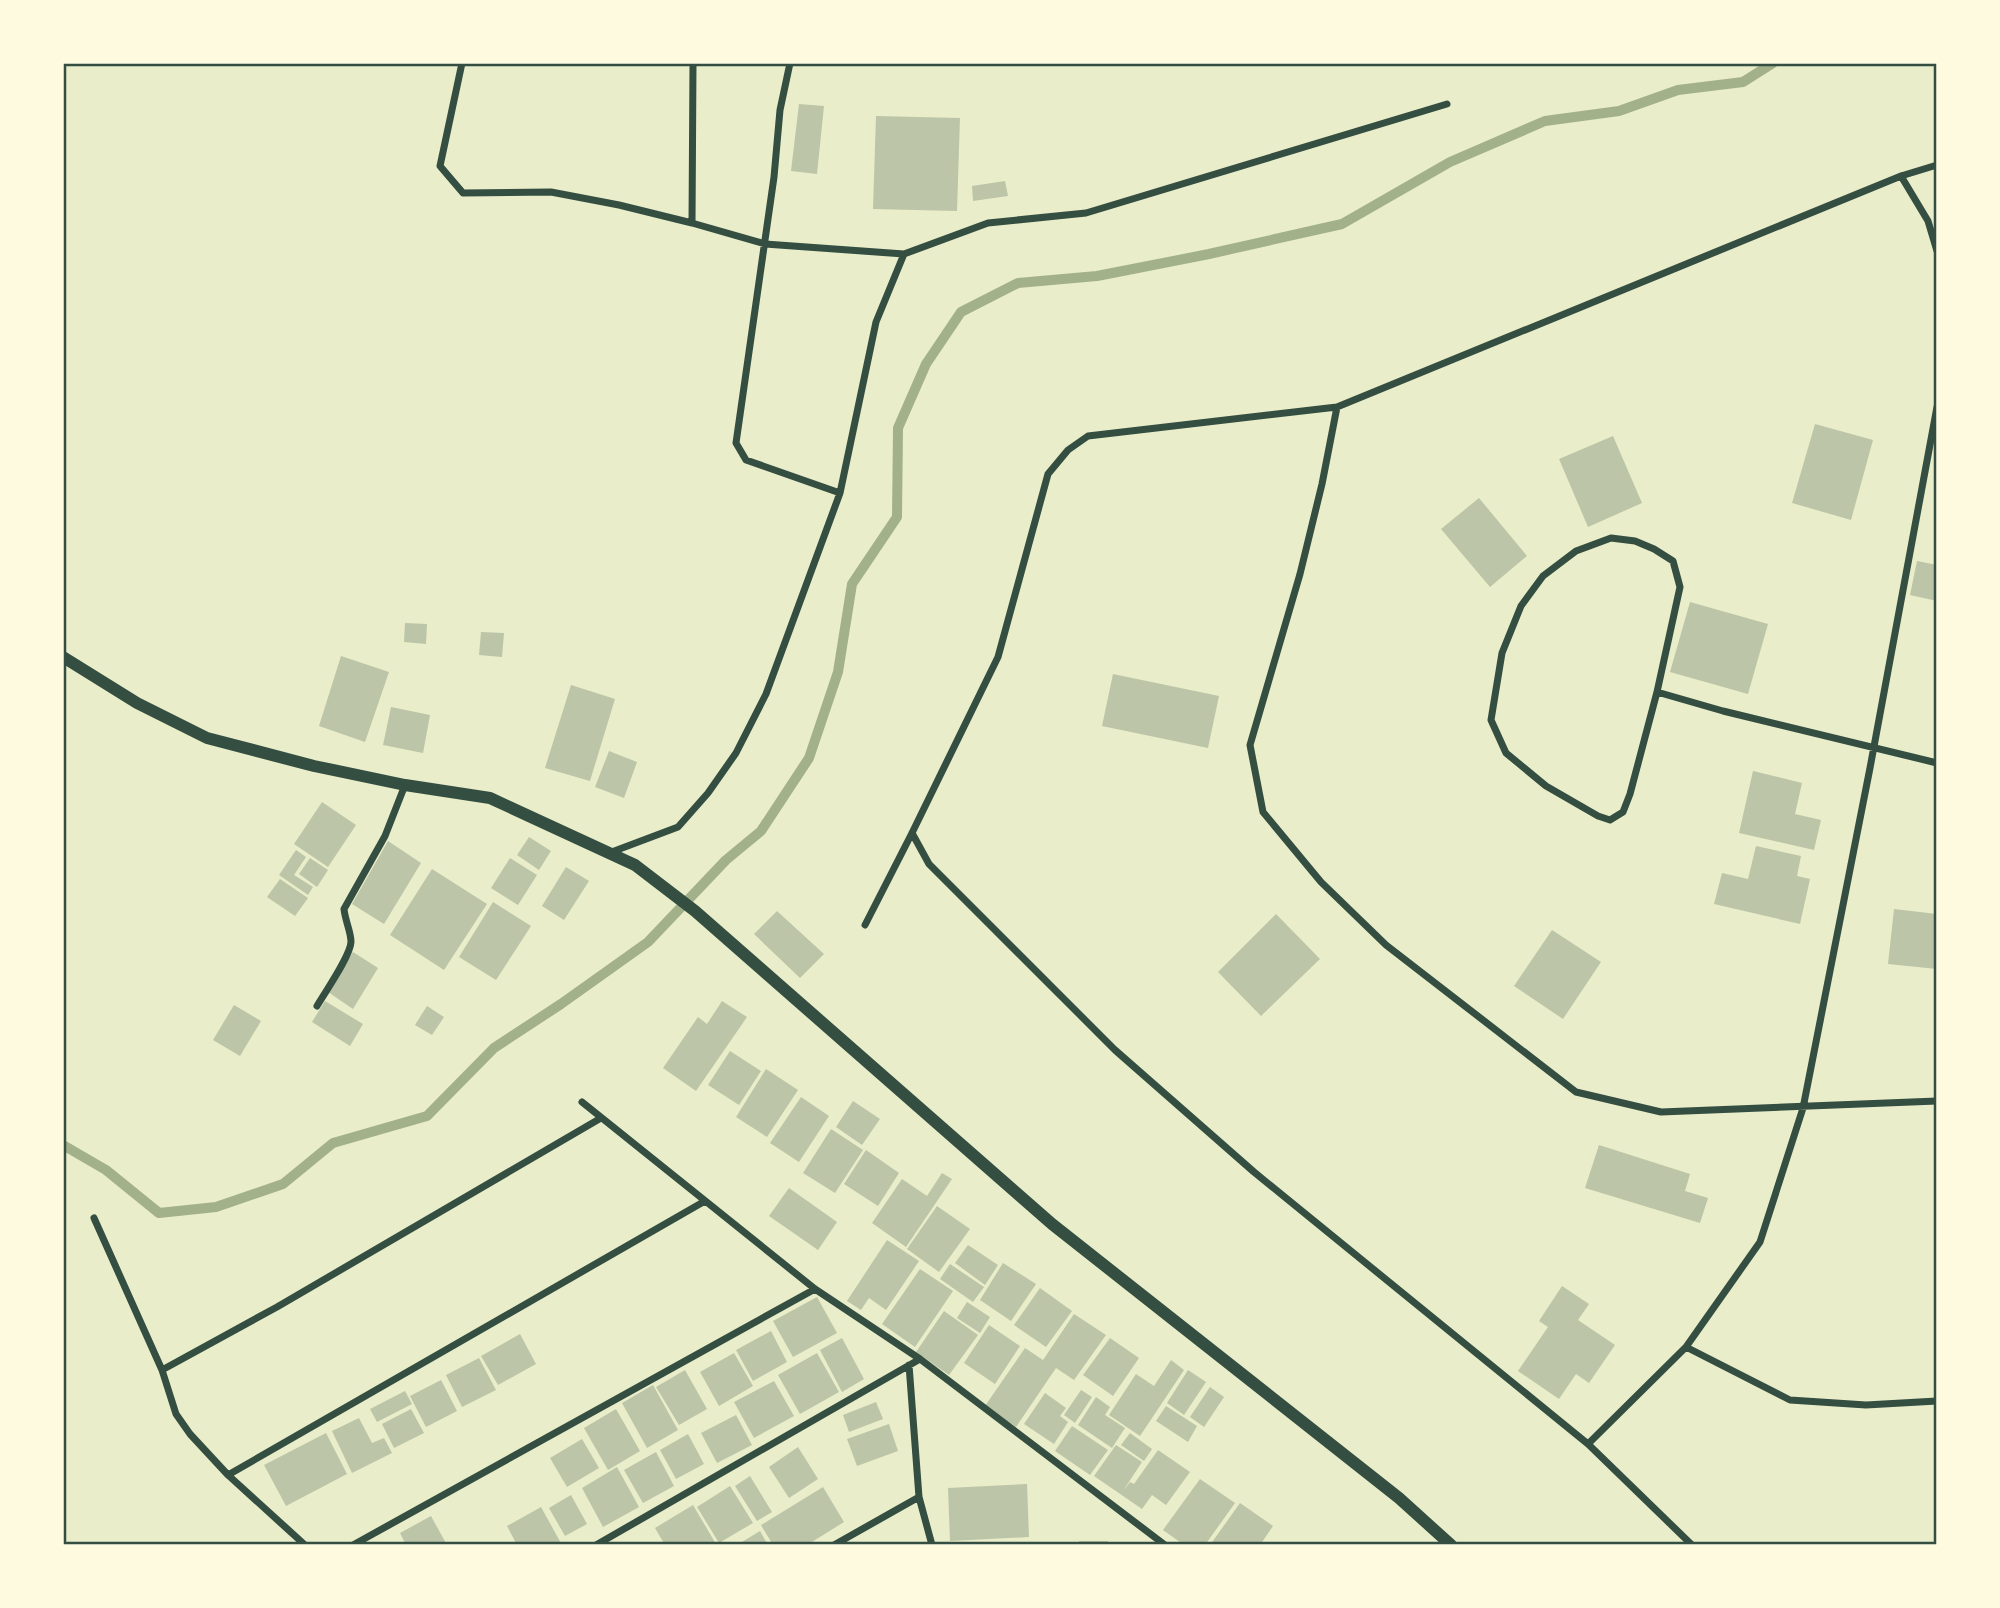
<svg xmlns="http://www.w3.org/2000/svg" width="2000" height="1608" font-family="Signika,sans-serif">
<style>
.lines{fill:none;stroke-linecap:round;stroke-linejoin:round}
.stream{stroke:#a3b18a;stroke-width:10}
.building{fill:#bcc5a7}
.minor{stroke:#344e41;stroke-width:7}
.tertiary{stroke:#344e41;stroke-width:12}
.neatline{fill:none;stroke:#344e41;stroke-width:2.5}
</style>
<rect width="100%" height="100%" fill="#e9edc9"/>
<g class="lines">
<path class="stream" d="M63,1145L106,1170L159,1213L216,1207L283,1184L333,1143L427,1116L494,1048L561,1004L648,942L726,860L761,831L809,758L838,672L852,584L897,517L898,428L926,364L961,312L1018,283L1097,276L1209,254L1342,224L1450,162L1545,121L1619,111L1678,90L1743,82L1773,63"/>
</g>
<path class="building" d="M799,104L824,106L817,174L791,171Z
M876,116L960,118L957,211L873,209Z
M1005,181L1008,196L973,201L972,186Z
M1815,424L1873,440L1851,520L1792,503Z
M1613,436L1642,503L1588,527L1559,459Z
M1479,498L1527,556L1490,587L1441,529Z
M1917,561L1937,565V601L1910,595Z
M1690,602L1768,624L1748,694L1670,672Z
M405,623L427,624L426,644L404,642Z
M481,632L504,633L502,657L479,655Z
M341,656L389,672L365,742L319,726Z
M1113,674L1219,696L1208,748L1102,726Z
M571,685L615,699L590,781L545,768Z
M391,707L430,715L423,753L383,745Z
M609,751L637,762L624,798L595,787Z
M1753,771L1802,783L1795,814L1821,820L1814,850L1739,833Z
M322,802L356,825L328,867L294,844Z
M529,837L551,851L539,870L517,855Z
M388,841L421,863L384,924L352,904Z
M1756,846L1801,856L1797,876L1810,879L1800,924L1714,904L1722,873L1748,879Z
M296,850L306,857L294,875L313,887L308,895L279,875Z
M310,858L328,870L317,887L299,874Z
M510,858L537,875L518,905L491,888Z
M566,867L589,881L564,920L542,906Z
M432,869L487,904L444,970L390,935Z
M280,879L308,898L295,916L267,897Z
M493,902L531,926L496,980L459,957Z
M1894,909L1937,914V969L1888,964Z
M777,911L824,954L800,978L754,934Z
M1276,914L1320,959L1261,1016L1218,972Z
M1552,930L1601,962L1563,1019L1514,986Z
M353,952L378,968L353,1009L328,992Z
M325,1001L363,1024L350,1046L312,1022Z
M722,1001L747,1017L696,1091L663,1068L698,1017L707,1024Z
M234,1005L261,1021L240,1056L213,1040Z
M427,1006L444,1017L432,1035L415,1025Z
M730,1051L761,1071L739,1105L708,1085Z
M766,1069L798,1090L767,1137L736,1117Z
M801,1097L829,1116L799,1162L770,1143Z
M853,1101L880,1119L862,1145L836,1127Z
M831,1129L863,1150L835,1193L803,1173Z
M1599,1145L1690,1174L1685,1191L1708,1198L1700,1223L1585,1188Z
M866,1150L899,1173L878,1206L844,1184Z
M942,1173L952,1179L906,1247L872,1223L902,1179L927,1196Z
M789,1188L837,1222L818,1250L769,1216Z
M937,1206L970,1229L939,1272L907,1249Z
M887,1240L919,1261L886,1310L869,1298L861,1310L847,1301Z
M968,1245L998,1265L985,1285L955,1263Z
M1003,1263L1036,1284L1011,1321L980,1300Z
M950,1264L984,1287L973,1302L940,1279Z
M920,1269L953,1291L915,1347L882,1324Z
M1562,1286L1589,1304L1578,1320L1615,1345L1589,1383L1576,1374L1559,1399L1518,1371L1548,1327L1539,1321Z
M1040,1288L1072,1311L1046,1347L1014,1325Z
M817,1297L837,1333L793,1357L773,1321Z
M967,1302L990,1317L980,1333L957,1318Z
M944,1311L978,1335L949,1375L916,1352Z
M1074,1314L1106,1335L1074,1380L1056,1368L1016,1427L985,1406L1025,1348L1043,1360Z
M989,1325L1020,1346L995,1384L964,1363Z
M771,1331L787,1362L753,1381L736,1350Z
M520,1334L536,1364L498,1385L481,1356Z
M842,1338L864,1379L842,1392L820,1350Z
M1110,1338L1139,1358L1113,1396L1083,1375Z
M734,1353L753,1386L719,1406L700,1372Z
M817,1353L839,1392L800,1414L778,1375Z
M479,1358L496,1390L462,1407L446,1375Z
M1171,1360L1184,1370L1140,1436L1109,1415L1136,1374L1154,1386Z
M685,1370L707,1409L679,1425L656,1387Z
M1188,1370L1206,1382L1184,1415L1167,1403Z
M441,1380L457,1411L426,1427L410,1396Z
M774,1381L794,1416L754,1438L734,1402Z
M653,1385L678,1430L647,1448L622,1403Z
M1210,1387L1224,1397L1204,1427L1190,1417Z
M1081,1390L1092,1397L1075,1423L1064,1415Z
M405,1391L412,1404L377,1422L370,1409Z
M1045,1393L1066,1408L1060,1416L1068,1422L1054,1444L1024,1424Z
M1096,1397L1110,1407L1105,1415L1125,1428L1112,1448L1078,1425Z
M876,1402L883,1419L849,1432L843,1415Z
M1166,1406L1197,1426L1188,1442L1156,1421Z
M411,1409L424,1433L394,1448L382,1424Z
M616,1409L640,1451L608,1470L584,1428Z
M736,1415L752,1445L717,1463L701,1433Z
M359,1418L372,1443L384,1438L392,1453L352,1473L332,1431Z
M889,1424L898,1451L857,1466L847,1439Z
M1072,1426L1108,1450L1090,1475L1055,1451Z
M326,1433L347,1474L286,1506L264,1465Z
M1130,1433L1152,1449L1144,1461L1121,1445Z
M688,1434L704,1464L676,1479L660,1450Z
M582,1439L599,1468L567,1487L550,1458Z
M1116,1445L1142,1462L1123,1491L1130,1482L1134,1484L1158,1450L1190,1472L1166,1505L1152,1495L1142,1509L1094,1476Z
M798,1447L818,1479L789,1498L769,1467Z
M656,1452L674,1486L643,1503L624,1470Z
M617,1467L639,1507L603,1527L582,1488Z
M750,1476L772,1512L757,1521L735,1486Z
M1200,1479L1235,1503L1205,1545H1184L1163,1530Z
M1027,1484L1029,1537L950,1541L948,1488Z
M730,1486L753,1523L719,1543L697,1507Z
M823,1487L844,1522L807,1545H773L761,1525Z
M571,1495L587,1524L565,1536L549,1508Z
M1240,1503L1273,1526L1260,1545H1210Z
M693,1505L716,1544L665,1545L655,1528Z
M541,1507L562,1545H517L507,1526Z
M431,1516L447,1545H406L400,1533Z
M760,1531L768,1545H737Z
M1079,1541H1108V1545H1079Z"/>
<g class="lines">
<path class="minor" d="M462,63L440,166L463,193L551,192L619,205L692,223
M693,63L692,223L765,244L904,254
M1937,165L1901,176L1337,407L1322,484L1300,574L1250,745L1263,812L1321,882L1386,945L1576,1092L1661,1112L1937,1101
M1901,176L1928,221L1937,251
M840,493L876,322L904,254L988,223L1086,213L1447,104
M1657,692L1680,587L1673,561L1654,549L1635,541L1611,538L1576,551L1543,576L1521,606L1502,653L1491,720L1506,753L1546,786L1598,816L1610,820L1623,812L1630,794L1657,692L1723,711L1937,763
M912,833L929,864L1115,1050L1254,1172L1588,1444L1692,1545
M609,853L678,827L708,793L736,753L766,694L840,493L746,460L736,443L774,177L780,110L790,63
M865,925L912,833L998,657L1048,474L1068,450L1088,436L1337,407
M317,1006C325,992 350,957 351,942C351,932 345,920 344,909L385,836L405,785
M582,1102L815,1289L920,1359L1165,1545
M94,1218L162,1370L176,1414L190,1434L228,1475L305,1545
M1686,1347L1790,1400L1866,1405L1937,1401
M909,1365L919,1497L932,1545
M162,1370L277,1307L601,1118
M1588,1444L1686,1347L1760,1242L1803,1108L1870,768L1937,407
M228,1475L705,1201
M353,1545L815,1289
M596,1545L920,1359
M834,1545L919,1497"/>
<path class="tertiary" d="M63,657L137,703L207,738L314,766L405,785L490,798L635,865L695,911L1052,1224L1399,1498L1451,1545"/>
</g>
<rect width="2000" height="1608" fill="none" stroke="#fefae0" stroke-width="130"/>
<rect x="65" y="65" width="1870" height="1478" class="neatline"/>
</svg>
